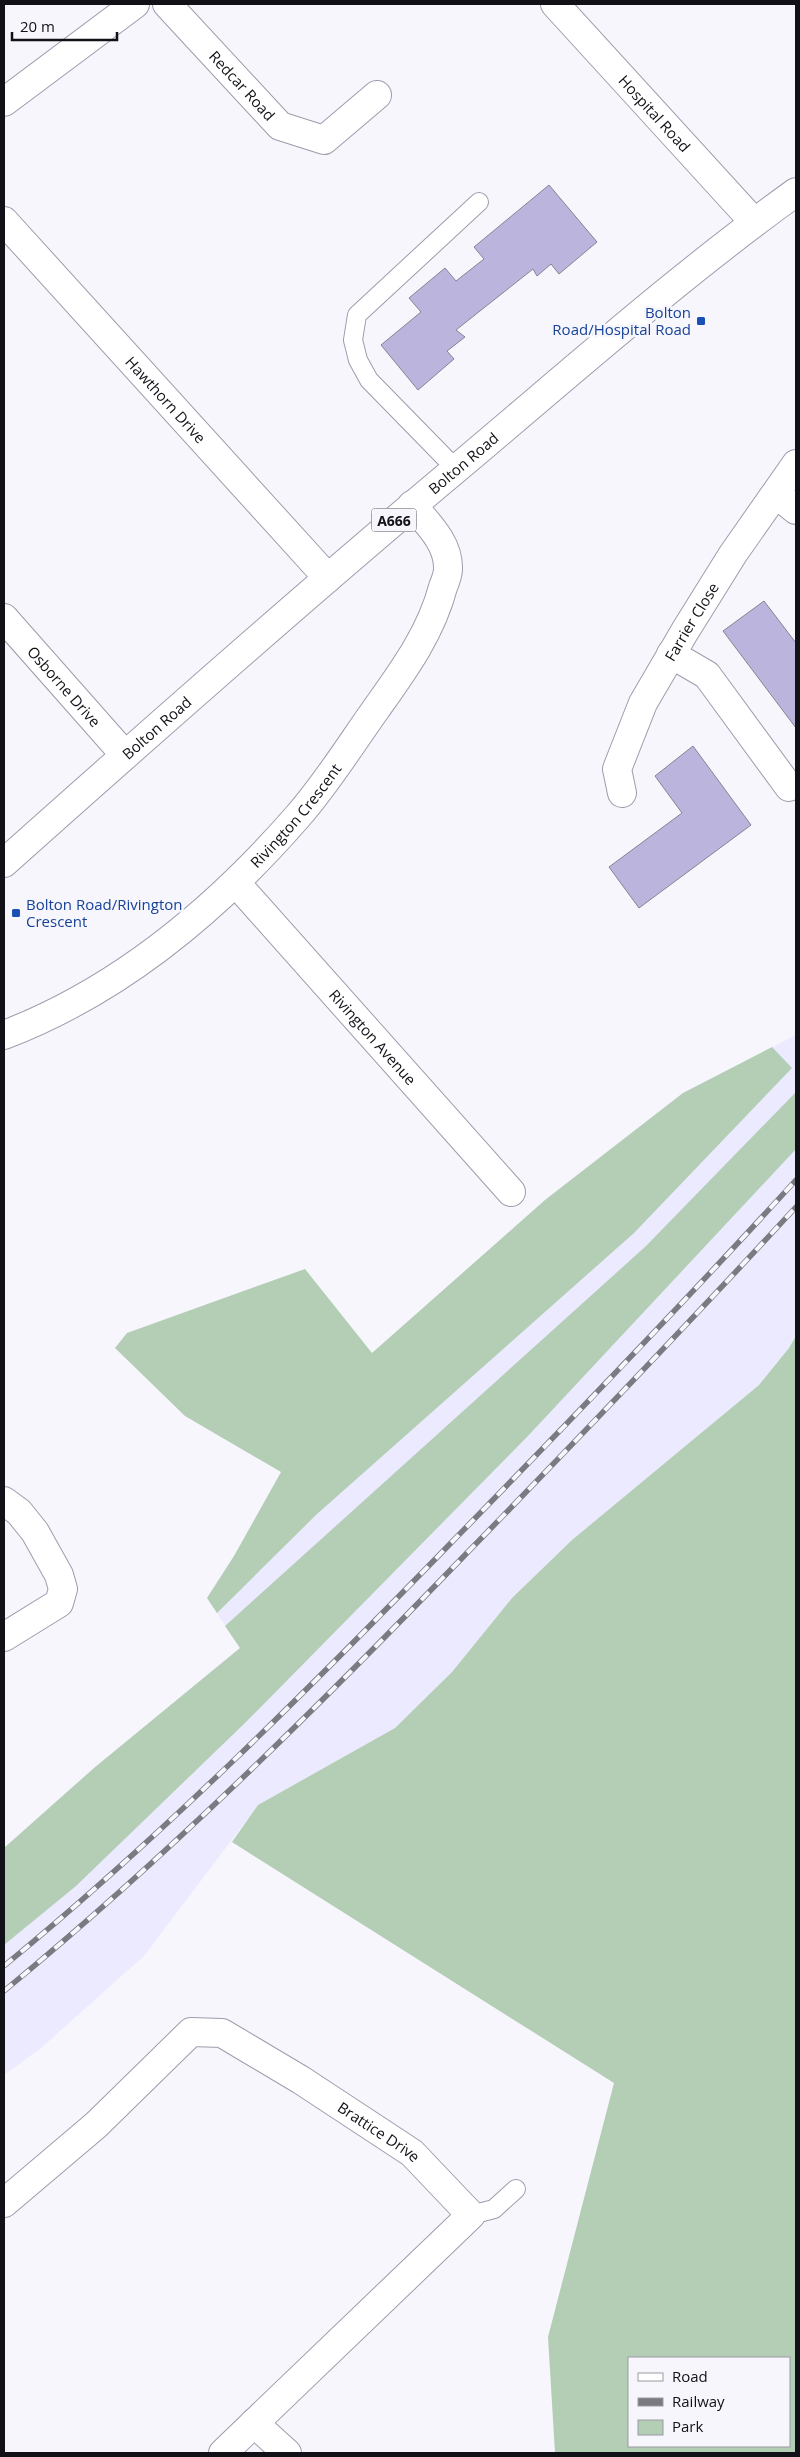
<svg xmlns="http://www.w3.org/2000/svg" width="800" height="2457" font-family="'Open Sans',sans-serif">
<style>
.built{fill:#eceafe}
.green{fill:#b3ceb5;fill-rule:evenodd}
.building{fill:#bbb5dd;stroke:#858393}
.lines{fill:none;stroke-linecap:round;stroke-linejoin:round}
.lane-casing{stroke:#9e9cac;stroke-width:20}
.street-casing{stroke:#9e9cac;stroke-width:30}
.primary-casing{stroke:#9e9cac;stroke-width:30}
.lane{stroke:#fff;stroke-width:18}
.street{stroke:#fff;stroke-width:28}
.primary{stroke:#fff;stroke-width:28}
.rail-casing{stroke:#7a7a80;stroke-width:5.5}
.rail{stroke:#f7f6fd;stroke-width:4;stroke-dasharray:11;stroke-linecap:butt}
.transit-dot{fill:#1a4fb4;stroke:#f7f6fd;stroke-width:2}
.labels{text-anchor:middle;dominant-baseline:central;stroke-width:5;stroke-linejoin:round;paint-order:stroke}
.shield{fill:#f7f6fd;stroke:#56565c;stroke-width:1}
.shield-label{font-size:14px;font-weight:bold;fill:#111117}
.street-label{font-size:15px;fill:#111117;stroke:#f7f6fd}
.transit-label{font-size:15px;fill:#164399;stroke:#f7f6fd;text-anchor:end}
</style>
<rect width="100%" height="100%" fill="#f7f6fd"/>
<path class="built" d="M796,1035V1336L789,1348L759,1385L572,1540L512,1598L452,1672L395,1728L258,1805L144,1956L41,2048L4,2075V1848L94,1768L240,1648L207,1598L234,1556L545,1200L683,1093Z"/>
<path class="green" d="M772,1047L792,1068L634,1233L317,1514L217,1613L207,1598L234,1556L281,1472L185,1416L115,1348L127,1333L305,1269L372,1353L545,1200L683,1093Z
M796,1092V1149L527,1437L246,1722L76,1886L4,1945V1848L94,1768L240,1648L225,1626L646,1246Z
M796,1336V2453H555L548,2337L614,2083L232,1842L258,1805L395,1728L452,1672L512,1598L572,1540L759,1385L789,1348ZM629,2358H789V2446H629Z"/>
<path class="building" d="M549,185L597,242L559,274L551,264L537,276L533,269L456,330L465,337L447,351L454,359L418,390L381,345L421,312L409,298L445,268L456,281L484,259L474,247Z
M764,601L796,643V728L723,631Z
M693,746L751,825L639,908L609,867L682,813L655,776Z"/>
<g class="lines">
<g class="lane-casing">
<path id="lane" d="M456,469L369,380L358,360L353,340L357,315L479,202
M471,2215L494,2209L516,2189"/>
</g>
<g class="street-casing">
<g id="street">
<path id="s1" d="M167,4L280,126L324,140L377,95"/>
<path id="s2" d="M555,4L754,222"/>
<path d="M4,102L135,4"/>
<path id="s3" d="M4,221L328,578"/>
<path d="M776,494L796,510"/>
<path id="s4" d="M4,618L125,755"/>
<path d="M671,654L707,675L789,787"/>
<path id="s5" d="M622,793L617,769L643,703L685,631L733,554L796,464"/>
<path id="s6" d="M236,883L511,1192"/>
<path id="s7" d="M4,1035C119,991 218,908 298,816C327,783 351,744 376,709C403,671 431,633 443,587C445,582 448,575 448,569C449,543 427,523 412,505"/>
<path d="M4,1501L19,1512L35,1532L59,1575L63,1589L59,1603L4,1637"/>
<path id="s8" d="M4,2203L96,2125L191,2032L222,2033L301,2080L412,2153L471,2215L223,2453"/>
<path d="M254,2423L287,2453"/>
</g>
</g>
<g class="primary-casing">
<g id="primary">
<path id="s9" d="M4,863C153,730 303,597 456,469C568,375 678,277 796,192"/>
</g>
</g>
<use href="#lane" class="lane"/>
<use href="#street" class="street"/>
<use href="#primary" class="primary"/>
<g class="rail-casing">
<path id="rail" d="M4,1966C161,1837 306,1692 448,1546C566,1425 683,1304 796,1180
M4,1991C167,1857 317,1708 464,1556C576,1441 687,1325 796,1207"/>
</g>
<use href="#rail" class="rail"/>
</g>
<g class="transit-dot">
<rect x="696" y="316" width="10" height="10" rx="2.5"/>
<rect x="11" y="908" width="10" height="10" rx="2.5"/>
</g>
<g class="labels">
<rect class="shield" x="371.5" y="508.5" width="45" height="23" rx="4"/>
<g class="shield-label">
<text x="394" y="520">A666</text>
</g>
<g class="street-label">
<text stroke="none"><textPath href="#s1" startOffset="111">Redcar Road</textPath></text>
<text stroke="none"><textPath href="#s2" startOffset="148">Hospital Road</textPath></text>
<text stroke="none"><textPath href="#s3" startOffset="241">Hawthorn Drive</textPath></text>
<text stroke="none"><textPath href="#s9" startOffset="609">Bolton Road</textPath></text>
<text stroke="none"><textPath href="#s5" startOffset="190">Farrier Close</textPath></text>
<text stroke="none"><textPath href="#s4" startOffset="91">Osborne Drive</textPath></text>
<text stroke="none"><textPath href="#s9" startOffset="204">Bolton Road</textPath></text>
<text stroke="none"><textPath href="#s7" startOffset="369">Rivington Crescent</textPath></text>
<text stroke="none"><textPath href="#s6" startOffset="206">Rivington Avenue</textPath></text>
<text stroke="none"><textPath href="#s8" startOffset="470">Brattice Drive</textPath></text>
</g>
<g class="transit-label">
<text x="691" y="312">Bolton<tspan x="691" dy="17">Road/Hospital Road</tspan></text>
<text x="26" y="904" text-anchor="start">Bolton Road/Rivington<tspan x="26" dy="17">Crescent</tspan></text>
</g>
</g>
<rect width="800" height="2457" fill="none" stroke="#111117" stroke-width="10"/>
<rect x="628" y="2357" width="162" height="90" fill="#f7f6fd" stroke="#9b9aa1"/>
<rect x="638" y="2373" width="25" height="8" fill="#ffffff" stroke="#9b9aa1"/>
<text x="672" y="2382" font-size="15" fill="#111117">Road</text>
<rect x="638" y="2398" width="25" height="8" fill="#7a7a80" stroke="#9b9aa1"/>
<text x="672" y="2407" font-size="15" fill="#111117">Railway</text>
<rect x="638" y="2420" width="25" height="15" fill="#b3ceb5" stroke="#9b9aa1"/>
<text x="672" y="2432" font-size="15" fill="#111117">Park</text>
<path d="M12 32v8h105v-8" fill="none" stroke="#111117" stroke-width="2.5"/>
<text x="20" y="32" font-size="15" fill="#111117" stroke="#f7f6fd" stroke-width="4" paint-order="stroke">20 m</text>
</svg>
